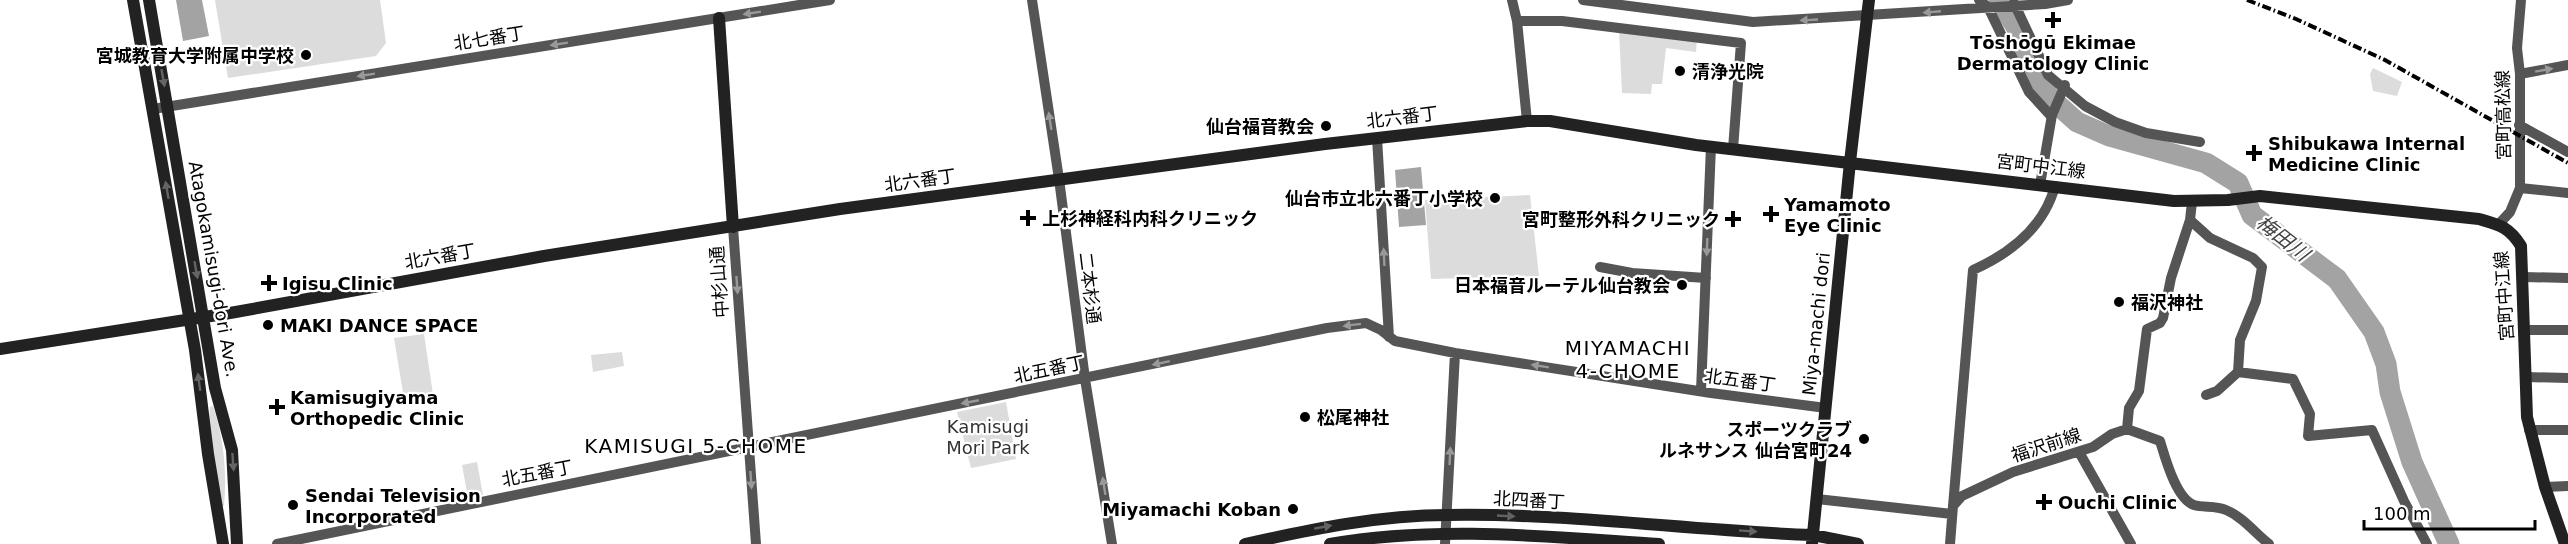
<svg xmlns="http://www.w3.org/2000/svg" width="2568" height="544" font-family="'DejaVu Sans','Noto Sans JP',sans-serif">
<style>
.green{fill:#dcdcdc}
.water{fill:#a3a3a3}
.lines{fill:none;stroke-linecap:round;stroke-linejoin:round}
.river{stroke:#a3a3a3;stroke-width:21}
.street{stroke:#555;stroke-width:10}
.secondary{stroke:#222;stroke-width:12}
.rail{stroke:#000;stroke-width:4;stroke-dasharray:9 3 1.5 3;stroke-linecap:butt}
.street-bridge{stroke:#555;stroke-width:10}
.oneway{fill:#999}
.oneway2{fill:#646464}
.poi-dot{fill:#000;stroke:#fff;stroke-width:2}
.labels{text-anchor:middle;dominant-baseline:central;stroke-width:4.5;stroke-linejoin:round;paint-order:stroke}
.street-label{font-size:18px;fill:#000;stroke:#fff}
.poi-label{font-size:18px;font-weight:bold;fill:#000;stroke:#fff;text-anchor:start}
.park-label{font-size:18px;fill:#333;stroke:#fff}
.water-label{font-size:20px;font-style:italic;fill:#444;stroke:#fff}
.neighbourhood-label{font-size:20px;letter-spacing:1.5px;fill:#000;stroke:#fff}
</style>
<rect width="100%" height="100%" fill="#fff"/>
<path class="green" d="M215,0H380L386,43L376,56L228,78Z
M1619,31L1697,40L1696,52L1666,48L1662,84H1652L1651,94L1622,93Z
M2373,68L2402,82L2397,96L2373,91L2370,74Z
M1530,195L1539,276L1431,279L1425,200Z
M424,334L434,401L405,405L394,338Z
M622,352L624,366L593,372L591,355Z
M1006,402L1016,459L971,468L957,412Z
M213,406C224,439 227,472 224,506H221C215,473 207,441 210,407Z
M477,462L483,495L468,498L462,465Z"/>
<path class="water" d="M176,0H202L209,36L183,41Z
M1421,167L1426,225L1399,227L1395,170Z"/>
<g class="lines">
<path class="river" d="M1999,0L2017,28L2031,63L2049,97L2077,122L2109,136L2206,163L2238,183L2252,215L2337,279L2374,332L2386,364L2390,392L2412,462L2449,544"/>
<path class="street" d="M1032,0L1059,179L1085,379L1112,544
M1512,0L1517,21L1527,121
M1583,0L1753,22L2045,4L2068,0
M1979,0L1988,7L2029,92L2051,116
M2014,3L2048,75L2085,106L2115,122L2146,133L2200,142
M1517,21H1562L1741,43L1733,149
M2520,74L2568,65
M153,109L830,0
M2519,125L2568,152
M1377,138L1389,337
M2040,185L2052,115
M2520,188L2568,193
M2190,220L2210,238L2253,258L2262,267L2256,301L2240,340L2238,372L2217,391L2206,395
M2499,224L2510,212L2520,188V74L2517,48L2521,0
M733,227L756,544
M1600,267L1632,273L1706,278
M2524,277L2568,278
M2525,330H2568
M2238,372L2293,379L2310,414L2308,436L2372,430L2404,501L2427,544
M2526,377L2568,378
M1701,391L1711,146
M2127,429L2160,441C2165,457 2176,499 2194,505C2204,508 2215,505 2226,510C2243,517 2255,533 2269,544
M2529,430H2568
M2079,452L2131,544
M2545,487L2568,486
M1817,499L1952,514
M1953,506L1973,270C2011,253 2044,227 2055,186
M277,544L1327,328L1366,323L1381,330L1395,341L1455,353L1711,393L1826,408
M1445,544L1455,353
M1950,544L1953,506L1962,496L2013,472L2093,447L2112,434L2127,429L2129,408L2139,391L2147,329L2160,323L2163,318L2171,278L2190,220L2192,202"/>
<path class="secondary" d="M133,0L195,350L208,454L223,544
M149,0L215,388L232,450L237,544
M719,18L733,227
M0,349L230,313L544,256L840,209L1325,144L1527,121H1550L1696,145L2174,201L2228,200L2260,196L2479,219C2500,225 2509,227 2521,246L2527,417L2545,487L2565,544
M1245,544C1312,529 1380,515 1448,515C1570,513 1692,531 1813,535L1858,544
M1330,544C1438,525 1550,537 1659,544
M1812,544L1850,162L1869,0"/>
<path class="rail" d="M2247,0L2296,19L2385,60L2568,163"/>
<path class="street-bridge" d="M2052,115L2065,85"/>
</g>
<defs><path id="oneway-solid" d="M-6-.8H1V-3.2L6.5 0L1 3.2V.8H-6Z" transform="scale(1.5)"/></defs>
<g class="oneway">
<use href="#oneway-solid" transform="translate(1932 12) rotate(175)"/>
<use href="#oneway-solid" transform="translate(752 13) rotate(171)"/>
<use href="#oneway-solid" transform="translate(1809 20) rotate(177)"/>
<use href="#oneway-solid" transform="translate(559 44) rotate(171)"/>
<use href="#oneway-solid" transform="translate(2544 70) rotate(-10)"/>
<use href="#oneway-solid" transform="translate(366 75) rotate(171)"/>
<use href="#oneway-solid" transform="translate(1050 121) rotate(-99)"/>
<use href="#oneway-solid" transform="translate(1707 247) rotate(92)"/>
<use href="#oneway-solid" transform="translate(1384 257) rotate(-93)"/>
<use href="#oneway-solid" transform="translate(737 285) rotate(86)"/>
<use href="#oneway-solid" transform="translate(1352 325) rotate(173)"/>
<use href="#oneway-solid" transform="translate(1161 363) rotate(168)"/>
<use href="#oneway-solid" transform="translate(1540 366) rotate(-171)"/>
<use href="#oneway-solid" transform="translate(970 402) rotate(169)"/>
<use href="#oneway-solid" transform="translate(1450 456) rotate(-87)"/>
<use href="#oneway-solid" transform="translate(751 480) rotate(86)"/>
<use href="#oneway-solid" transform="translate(1104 486) rotate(-99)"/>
</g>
<g class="oneway2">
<use href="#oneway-solid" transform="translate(163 78) rotate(80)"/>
<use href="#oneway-solid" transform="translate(167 190) rotate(-100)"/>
<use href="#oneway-solid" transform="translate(196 270) rotate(80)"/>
<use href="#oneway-solid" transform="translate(199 382) rotate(-98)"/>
<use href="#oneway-solid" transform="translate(233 462) rotate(86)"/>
<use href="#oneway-solid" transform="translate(1506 516) rotate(3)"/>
<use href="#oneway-solid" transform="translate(1323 527) rotate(-10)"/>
<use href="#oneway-solid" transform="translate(1748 531) rotate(4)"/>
</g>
<g class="poi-dot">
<path d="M2050 11h6v6h6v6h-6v6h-6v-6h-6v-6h6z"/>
<circle cx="306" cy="55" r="6"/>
<circle cx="1680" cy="71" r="6"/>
<circle cx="1326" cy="126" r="6"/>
<path d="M2251 144h6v6h6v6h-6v6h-6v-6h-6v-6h6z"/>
<circle cx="1495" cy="198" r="6"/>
<path d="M1768 205h6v6h6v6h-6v6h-6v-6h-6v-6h6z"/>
<path d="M1025 209h6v6h6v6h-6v6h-6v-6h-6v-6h6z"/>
<path d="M1730 210h6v6h6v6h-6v6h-6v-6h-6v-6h6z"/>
<path d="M266 274h6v6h6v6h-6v6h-6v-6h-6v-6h6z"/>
<circle cx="1682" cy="285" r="6"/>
<circle cx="2119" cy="302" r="6"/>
<circle cx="268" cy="325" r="6"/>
<path d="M274 398h6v6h6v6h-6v6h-6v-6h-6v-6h6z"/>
<circle cx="1305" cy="417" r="6"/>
<circle cx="1864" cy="439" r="6"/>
<path d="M2041 493h6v6h6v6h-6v6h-6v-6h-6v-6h6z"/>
<circle cx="293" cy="505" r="6"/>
<circle cx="1293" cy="509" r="6"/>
</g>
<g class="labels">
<g class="street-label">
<text transform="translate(489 38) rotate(-9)">北七番丁</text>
<text transform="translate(2503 115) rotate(-91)">宮町高松線</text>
<text transform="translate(1402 117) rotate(-7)">北六番丁</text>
<text transform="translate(2041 166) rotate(7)">宮町中江線</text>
<text transform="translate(920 180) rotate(-8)">北六番丁</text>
<text transform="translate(440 256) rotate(-10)">北六番丁</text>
<text transform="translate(214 269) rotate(80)">Atagokamisugi-dori Ave.</text>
<text transform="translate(719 282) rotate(-94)">中杉山通</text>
<text transform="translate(1090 288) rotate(83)">二本杉通</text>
<text transform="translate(2504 296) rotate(-94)">宮町中江線</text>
<text transform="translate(1816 324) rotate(-84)">Miya-machi dori</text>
<text transform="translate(1049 369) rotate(-12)">北五番丁</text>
<text transform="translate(1740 380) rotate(8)">北五番丁</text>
<text transform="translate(2046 445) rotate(-18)">福沢前線</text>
<text transform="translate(537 473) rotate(-11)">北五番丁</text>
<text transform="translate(1529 500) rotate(3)">北四番丁</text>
</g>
<g class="poi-label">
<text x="2053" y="42" text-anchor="middle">Tōshōgū Ekimae<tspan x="2053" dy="21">Dermatology Clinic</tspan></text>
<text x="294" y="55" text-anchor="end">宮城教育大学附属中学校</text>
<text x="1692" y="71">清浄光院</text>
<text x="1314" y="126" text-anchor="end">仙台福音教会</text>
<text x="2268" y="143">Shibukawa Internal<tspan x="2268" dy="21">Medicine Clinic</tspan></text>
<text x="1483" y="198" text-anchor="end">仙台市立北六番丁小学校</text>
<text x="1784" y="204">Yamamoto<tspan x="1784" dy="21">Eye Clinic</tspan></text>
<text x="1042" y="218">上杉神経科内科クリニック</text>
<text x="1720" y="219" text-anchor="end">宮町整形外科クリニック</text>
<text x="282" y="283">Igisu Clinic</text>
<text x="1670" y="285" text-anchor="end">日本福音ルーテル仙台教会</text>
<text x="2131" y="302">福沢神社</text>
<text x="280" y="325">MAKI DANCE SPACE</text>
<text x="290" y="397">Kamisugiyama<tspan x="290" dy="21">Orthopedic Clinic</tspan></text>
<text x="1317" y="417">松尾神社</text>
<text x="1852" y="429" text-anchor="end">スポーツクラブ<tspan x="1852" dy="21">ルネサンス 仙台宮町24</tspan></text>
<text x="305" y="495">Sendai Television<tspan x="305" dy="21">Incorporated</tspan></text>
<text x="2058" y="502">Ouchi Clinic</text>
<text x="1281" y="509" text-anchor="end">Miyamachi Koban</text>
</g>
<g class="park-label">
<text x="988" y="426">Kamisugi<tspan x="988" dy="21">Mori Park</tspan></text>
</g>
<g class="water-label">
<text transform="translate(2283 238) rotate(38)">梅田川</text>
</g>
<g class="neighbourhood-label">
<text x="1628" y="348">MIYAMACHI<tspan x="1628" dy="23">4-CHOME</tspan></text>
<text x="696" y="446">KAMISUGI 5-CHOME</text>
</g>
</g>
<path d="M2364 520v9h171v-9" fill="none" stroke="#000000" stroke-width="3"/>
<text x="2373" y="520" font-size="18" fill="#000000" stroke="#ffffff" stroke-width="4.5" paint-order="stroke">100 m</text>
</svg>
